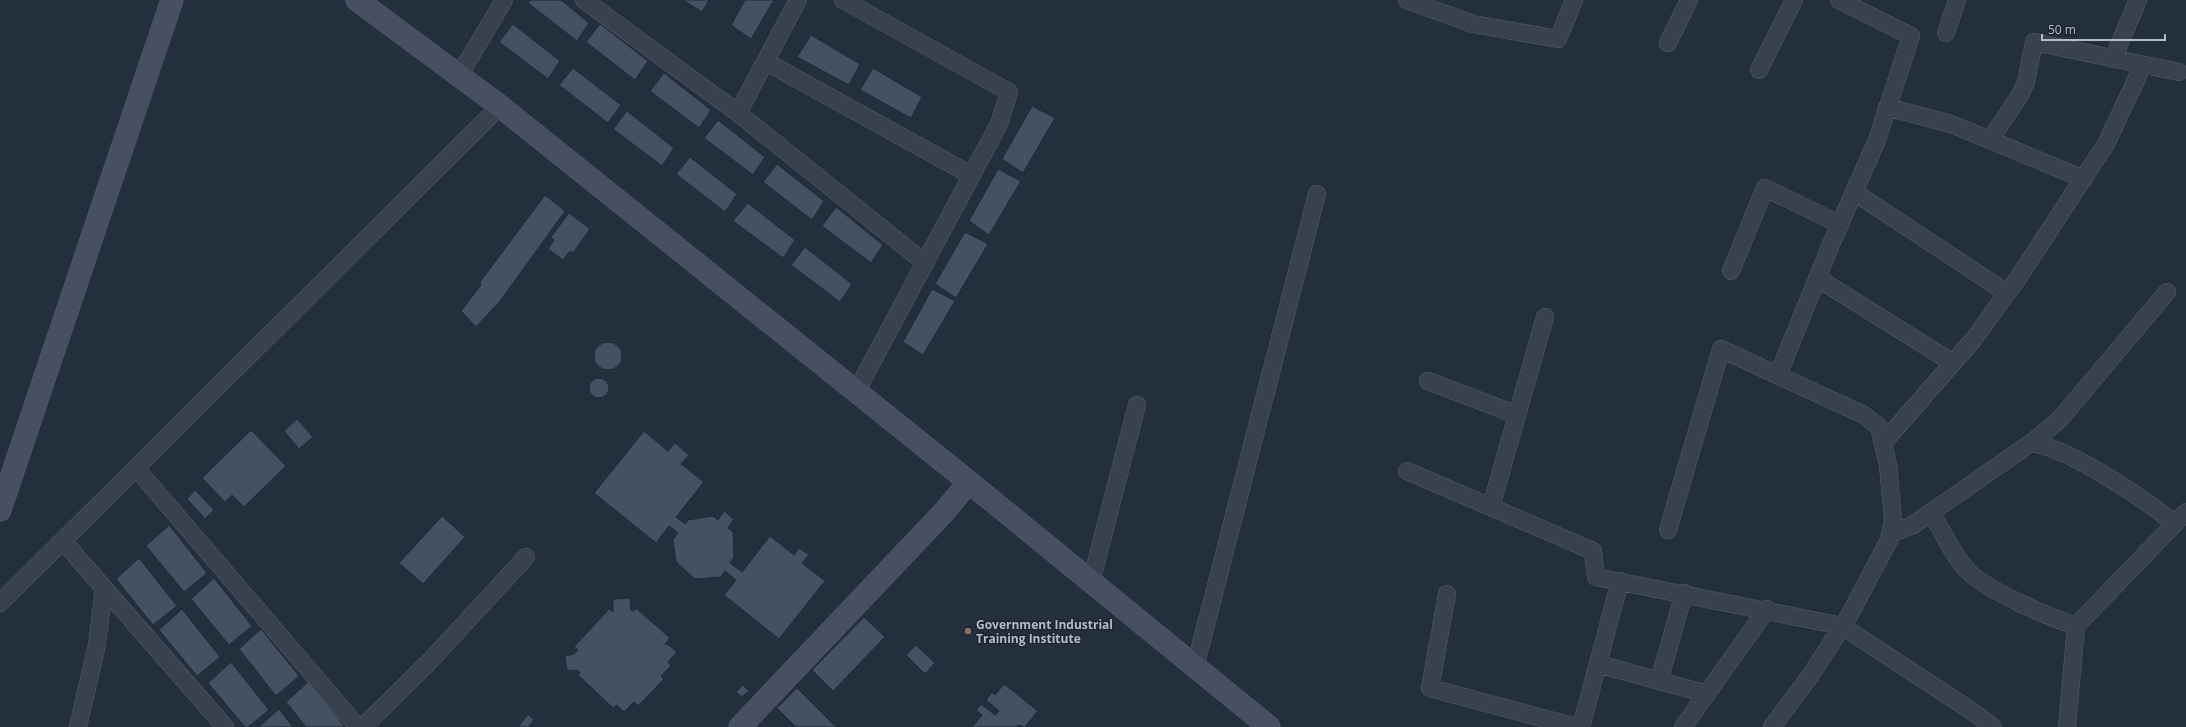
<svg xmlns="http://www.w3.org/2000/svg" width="2186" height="727" font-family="'Open Sans',sans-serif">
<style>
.building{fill:#455162;stroke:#1f2835}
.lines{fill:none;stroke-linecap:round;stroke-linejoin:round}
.street-casing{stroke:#565f6c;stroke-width:18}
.secondary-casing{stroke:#565f6c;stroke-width:23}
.street{stroke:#38414e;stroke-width:17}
.secondary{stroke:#465061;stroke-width:22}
.education-dot{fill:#8d6e63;stroke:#1d2633;stroke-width:1.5}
.labels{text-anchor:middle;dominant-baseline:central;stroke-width:3;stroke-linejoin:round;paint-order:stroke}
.poi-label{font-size:12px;font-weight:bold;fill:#b4bcc9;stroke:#1d2633;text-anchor:start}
</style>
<rect width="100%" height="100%" fill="#242f3e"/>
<path class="building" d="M531,0H561L589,23L577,41L528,3Z
M683,0H709L702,12Z
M745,0H774L751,39L731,25Z
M513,24L560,61L548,79L499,42Z
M600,24L648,61L635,80L586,42Z
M811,35L860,64L849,85L797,57Z
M573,68L621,105L608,123L559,85Z
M873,68L922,97L911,118L860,90Z
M664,73L711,110L699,128L650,91Z
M1032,106L1055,118L1023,173L1002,159Z
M627,111L674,148L662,166L613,129Z
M718,120L765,157L753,175L704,138Z
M690,157L737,194L725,212L676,174Z
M777,164L824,201L812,220L763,182Z
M998,169L1021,181L989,235L969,221Z
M545,195L565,211L501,300L476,327L461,311L481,285L480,282Z
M748,203L795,240L783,258L733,221Z
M836,207L883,245L871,263L822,226Z
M569,213L590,229L573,253L570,251L563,260L548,249L554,240L551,237Z
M965,232L988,244L956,298L935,284Z
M805,247L852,284L840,302L791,265Z
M932,289L955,301L923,355L903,342Z
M594 356a14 14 0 1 1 28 0a14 14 0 1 1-28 0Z
M589 388a10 10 0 1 1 20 0a10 10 0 1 1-20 0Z
M297,419L313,437L299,449L284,431Z
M251,430L286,466L244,507L232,495L225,502L202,478Z
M644,431L668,451L675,443L689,455L681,464L704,482L676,517L685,524L688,520L713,516L718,520L724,511L734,519L728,528L733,532L734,557L730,563L742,572L770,536L794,555L799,548L809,555L802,563L825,581L779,639L724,595L736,580L725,571L721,577L695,579L676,562L673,540L678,533L669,526L656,543L594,493Z
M195,490L214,510L205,519L187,499Z
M442,516L465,537L423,584L399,563Z
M169,525L207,573L184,592L146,546Z
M139,558L177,606L153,625L116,579Z
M214,578L252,626L229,645L191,599Z
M630,598L631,610L634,611L636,608L670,638L665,644L669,645L677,652L668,662L671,666L661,676L664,679L638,706L634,702L624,712L617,705L613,708L578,675L580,673L577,670L567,671L565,656L574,654L578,650L574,647L609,609L613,612V599Z
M182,609L220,657L197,676L159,630Z
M864,617L885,637L833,691L812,670Z
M261,629L299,676L276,696L239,649Z
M916,645L935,663L925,674L906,655Z
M231,662L269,710L248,727H245L208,683Z
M309,681L345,727H306L286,702Z
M1004,684L1038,711L1025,727L1018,725L1017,727H972L982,715L976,710L981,704L995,715L999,711L986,700L992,692L995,695Z
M743,685L749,691L742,697L736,692Z
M797,688L836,727H796L777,708Z
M279,709L293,727H259Z
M528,714L534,720L529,726L531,727H518Z"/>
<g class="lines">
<g class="street-casing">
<path id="street" d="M584,0L738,113L925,263
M843,0L1009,92L999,124L856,392
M1407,0L1473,24L1558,39L1574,0
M1946,33L1957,0
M1668,43L1689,0
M2113,59L2138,0
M766,62L971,175
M1759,70L1794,0
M459,76L504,0
M1887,107L1951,124L2084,179
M738,113L798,0
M1990,140L2020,95L2026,82L2034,42L2179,72
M1854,192L2007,293
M1731,271L1765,188L1839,224
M1817,278L1953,363
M1778,375L1832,242L1877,140L1911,36L1839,0
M1428,381L1517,415
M1883,443L1973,340L2018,278L2106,144L2143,65
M2031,443L2060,419L2167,292
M136,468L358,727
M1407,471L1593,551L1596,577L1842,626L1970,710L1993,727
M1491,507L1545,317
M1931,512C1942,530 1954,558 1969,572C1988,591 2049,617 2076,626
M1668,530L1721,349L1864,415L1879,427L1888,465L1893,520L1889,540L1849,616L1810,676L1772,727
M1890,534L1913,525L2031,443C2068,447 2144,499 2174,523
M63,541L225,727
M1091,582L1137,405
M1447,594L1430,688L1576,727
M0,603L500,106
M1598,664L1707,694
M1195,667L1317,194
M1659,681L1684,593
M78,727L97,644L104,588
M363,727L430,661L526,557
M1581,727L1620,581
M1683,727L1767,609
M2067,727L2076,626L2186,512"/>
</g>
<g class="secondary-casing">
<path id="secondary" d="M357,0L500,106L969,482L1269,727
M0,510L172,0
M740,727L944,512L969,482"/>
</g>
<use href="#street" class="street"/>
<use href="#secondary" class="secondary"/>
</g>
<circle class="education-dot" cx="968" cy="631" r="4"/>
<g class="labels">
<g class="poi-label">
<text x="976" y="624">Government Industrial<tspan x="976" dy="14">Training Institute</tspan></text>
</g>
</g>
<path d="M2042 34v6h123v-6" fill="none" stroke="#b4bcc9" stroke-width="2"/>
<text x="2048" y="34" font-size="12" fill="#b4bcc9" stroke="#1d2633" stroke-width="3" paint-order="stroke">50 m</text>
</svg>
